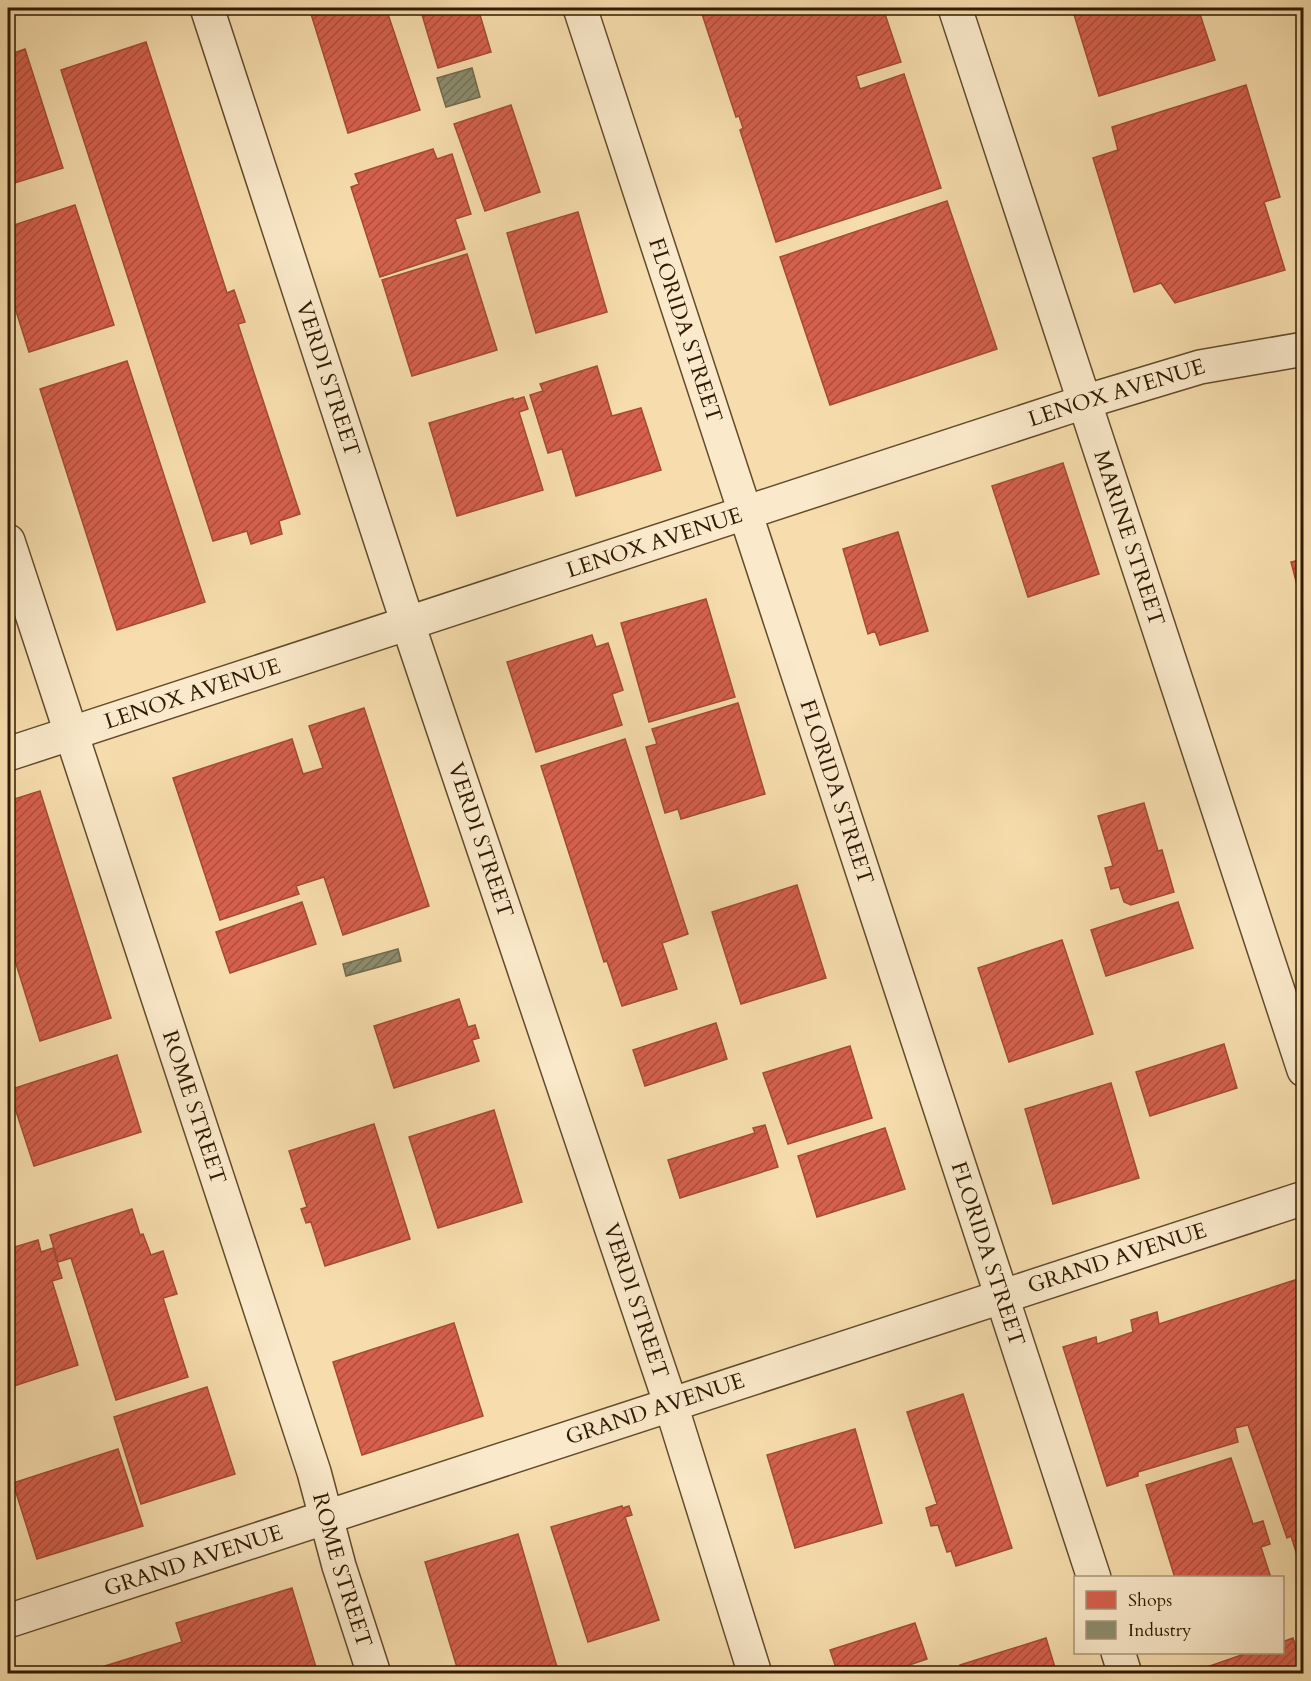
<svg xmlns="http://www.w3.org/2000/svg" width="1311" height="1681" font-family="Cardo,serif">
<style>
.shops{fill:url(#shops-hatch);stroke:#a44b36;stroke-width:1.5}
.industry{fill:url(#industry-hatch);stroke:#716a4d;stroke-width:1.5}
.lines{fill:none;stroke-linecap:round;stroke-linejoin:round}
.minor-casing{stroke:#624b2b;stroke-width:36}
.minor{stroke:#fae9ca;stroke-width:33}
.labels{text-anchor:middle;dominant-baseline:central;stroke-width:6;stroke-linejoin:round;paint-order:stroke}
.street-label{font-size:22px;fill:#311a00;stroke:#fae9ca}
</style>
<defs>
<pattern id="shops-hatch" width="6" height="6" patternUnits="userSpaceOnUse" patternTransform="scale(1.5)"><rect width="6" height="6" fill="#d6604d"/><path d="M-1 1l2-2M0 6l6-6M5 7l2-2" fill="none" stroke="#ae4e3e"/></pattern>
<pattern id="industry-hatch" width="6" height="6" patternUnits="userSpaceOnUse" patternTransform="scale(1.5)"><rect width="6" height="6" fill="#8c8c6e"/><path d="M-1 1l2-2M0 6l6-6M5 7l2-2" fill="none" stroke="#737258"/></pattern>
</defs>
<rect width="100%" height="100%" fill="#f7ddad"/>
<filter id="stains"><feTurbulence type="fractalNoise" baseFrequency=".00333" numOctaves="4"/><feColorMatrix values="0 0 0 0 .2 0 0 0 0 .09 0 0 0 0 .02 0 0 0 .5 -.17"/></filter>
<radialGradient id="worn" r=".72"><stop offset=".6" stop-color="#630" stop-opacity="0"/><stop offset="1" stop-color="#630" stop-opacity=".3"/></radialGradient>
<path class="shops" d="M332,8H386L420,110L348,133L311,14Z
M420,8H478L491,52L438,68Z
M700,8H883L901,62L856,76L860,89L904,74L941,188L776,242L740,130L743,128L739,116L736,117Z
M1072,8H1198L1215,60L1099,96Z
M146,42L227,293L234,290L245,322L238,324L300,514L279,521L282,534L251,544L247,531L213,541L61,70Z
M1304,43V67L1299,44Z
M25,49L63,168L8,185V55Z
M1246,85L1280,197L1264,202L1285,270L1175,303L1161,283L1134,292L1093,158L1118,150L1112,127Z
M511,105L540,192L485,211L454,124Z
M433,149L437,159L452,154L471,214L455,219L465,249L380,277L351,187L359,184L355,174Z
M947,201L997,349L830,405L780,257Z
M75,205L114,325L29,352L8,286V227Z
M578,212L607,312L536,333L507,233Z
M467,254L497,350L412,376L382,280Z
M127,361L205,602L117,630L40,389Z
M597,366L612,416L641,408L661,470L576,496L562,449L548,453L530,395L543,391L540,384Z
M524,397L528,409L519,412L543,490L457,516L429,423L513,398V400Z
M1063,463L1099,574L1028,597L992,486Z
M898,532L928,631L880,645L875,631L868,634L843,549Z
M1304,559V605L1302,604L1291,562Z
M706,599L735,697L649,722L621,623Z
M592,635L596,647L608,643L623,690L612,694L622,725L536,752L507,662Z
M738,703L765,794L681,819L678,809L665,813L646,747L657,744L652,729Z
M364,708L429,906L343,935L324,877L296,886L299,894L220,920L173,778L292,739L303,774L323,768L309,726Z
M625,739L688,934L662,943L677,989L622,1006L607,961L604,962L541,766Z
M40,791L111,1018L40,1041L8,938V801Z
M1144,803L1158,851L1162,850L1174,892L1131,905L1124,902L1119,887L1111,889L1105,868L1113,866L1098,816Z
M797,885L826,978L741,1004L712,912Z
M302,902L316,944L230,973L216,932Z
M1178,902L1193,948L1106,976L1091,930Z
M1062,940L1093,1034L1009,1062L978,968Z
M459,999L468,1027L475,1025L479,1038L472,1040L479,1061L394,1088L374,1026Z
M716,1023L727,1059L645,1086L633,1050Z
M1224,1044L1237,1088L1150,1116L1136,1072Z
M850,1046L872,1118L788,1144L763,1073Z
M117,1055L141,1132L34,1166L9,1090Z
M1111,1083L1139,1178L1053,1204L1025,1109Z
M494,1110L522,1202L438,1228L409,1137Z
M374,1124L410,1239L325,1266L311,1222L306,1223L301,1209L307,1207L289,1151Z
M765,1125L778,1167L680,1198L668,1160L755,1133L753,1128Z
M885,1128L905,1189L817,1217L798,1156Z
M132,1209L140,1235L143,1234L151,1255L163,1251L177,1294L163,1298L188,1377L116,1400L71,1258L58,1262L50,1235Z
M38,1240L41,1252L53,1248L62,1278L52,1281L78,1365L8,1388V1249Z
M1298,1279L1304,1294V1577L1291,1536L1287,1538L1248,1425L1235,1428L1238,1442L1138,1472V1476L1107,1486L1063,1347L1096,1337L1097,1344L1133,1332L1131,1320L1157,1312L1159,1324Z
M454,1323L483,1416L362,1455L333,1362Z
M207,1387L235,1474L141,1504L114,1417Z
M963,1394L1012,1548L956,1566L951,1551L947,1552L938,1525L931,1526L926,1508L937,1504L907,1412Z
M855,1429L882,1523L795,1548L767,1455Z
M118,1449L143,1526L37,1559L13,1483Z
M1231,1458L1253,1524L1263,1521L1270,1544L1261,1547L1271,1578H1175L1146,1485Z
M622,1506L623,1508L629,1506L632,1515L625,1517L659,1620L588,1642L551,1527Z
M518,1534L559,1674H459L425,1562Z
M292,1588L318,1674H191L190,1669L177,1674H79L182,1642L176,1623Z
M915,1623L927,1659L883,1674H838L830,1650Z
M1046,1638L1057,1674H955L954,1672L962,1669L960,1665Z
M1293,1638L1304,1674H1209L1207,1667L1250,1652H1282V1642Z"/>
<path class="industry" d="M472,68L480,97L446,107L437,78Z
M398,949L401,961L346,976L343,964Z"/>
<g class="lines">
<g class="minor-casing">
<g id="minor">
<path id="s1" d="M207,8L408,624L671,1405L755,1674"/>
<path id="s2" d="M580,8L1094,1578"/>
<path id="s3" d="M955,8L1304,1070"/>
<path id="s4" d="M8,541L314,1472L339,1566L374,1674"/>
<path id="s5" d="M8,754L1084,402L1200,367L1304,349"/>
<path id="s6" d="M8,1621C440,1481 870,1336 1304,1198"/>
<path d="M1118,1652L1125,1674"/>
</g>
</g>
<use href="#minor" class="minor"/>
</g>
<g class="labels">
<g class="street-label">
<text stroke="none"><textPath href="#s2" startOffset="339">FLORIDA STREET</textPath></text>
<text stroke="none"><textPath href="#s1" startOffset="390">VERDI STREET</textPath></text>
<text stroke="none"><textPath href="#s5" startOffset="1166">LENOX AVENUE</textPath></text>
<text stroke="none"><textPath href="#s3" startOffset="558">MARINE STREET</textPath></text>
<text stroke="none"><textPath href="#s5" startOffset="680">LENOX AVENUE</textPath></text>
<text stroke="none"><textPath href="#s5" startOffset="194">LENOX AVENUE</textPath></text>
<text stroke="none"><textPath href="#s2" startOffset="825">FLORIDA STREET</textPath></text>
<text stroke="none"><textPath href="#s1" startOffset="876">VERDI STREET</textPath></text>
<text stroke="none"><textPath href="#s4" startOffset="596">ROME STREET</textPath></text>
<text stroke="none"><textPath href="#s2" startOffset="1311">FLORIDA STREET</textPath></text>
<text stroke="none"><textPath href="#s6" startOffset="1167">GRAND AVENUE</textPath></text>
<text stroke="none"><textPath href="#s1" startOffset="1362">VERDI STREET</textPath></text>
<text stroke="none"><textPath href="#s6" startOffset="681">GRAND AVENUE</textPath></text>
<text stroke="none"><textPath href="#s6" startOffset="195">GRAND AVENUE</textPath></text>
<text stroke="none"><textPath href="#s4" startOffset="1082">ROME STREET</textPath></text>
</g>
</g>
<rect width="1311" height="1681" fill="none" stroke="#f7ddad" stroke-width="30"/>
<rect x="9" y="9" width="1293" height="1663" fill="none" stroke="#311a00" stroke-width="3"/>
<rect x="15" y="15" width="1281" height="1651" fill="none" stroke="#311a00" stroke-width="1.5"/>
<rect x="1074" y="1576" width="210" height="78" fill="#fae9ca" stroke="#aa9679" stroke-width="1.5"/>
<rect x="1086" y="1591" width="30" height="18" fill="#d6604d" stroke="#aa9679" stroke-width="1.5"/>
<text x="1128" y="1606" font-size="18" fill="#311a00">Shops</text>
<rect x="1086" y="1621" width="30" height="18" fill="#8c8c6e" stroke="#aa9679" stroke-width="1.5"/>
<text x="1128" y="1636" font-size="18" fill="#311a00">Industry</text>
<rect width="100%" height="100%" filter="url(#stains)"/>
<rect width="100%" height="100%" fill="url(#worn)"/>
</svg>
